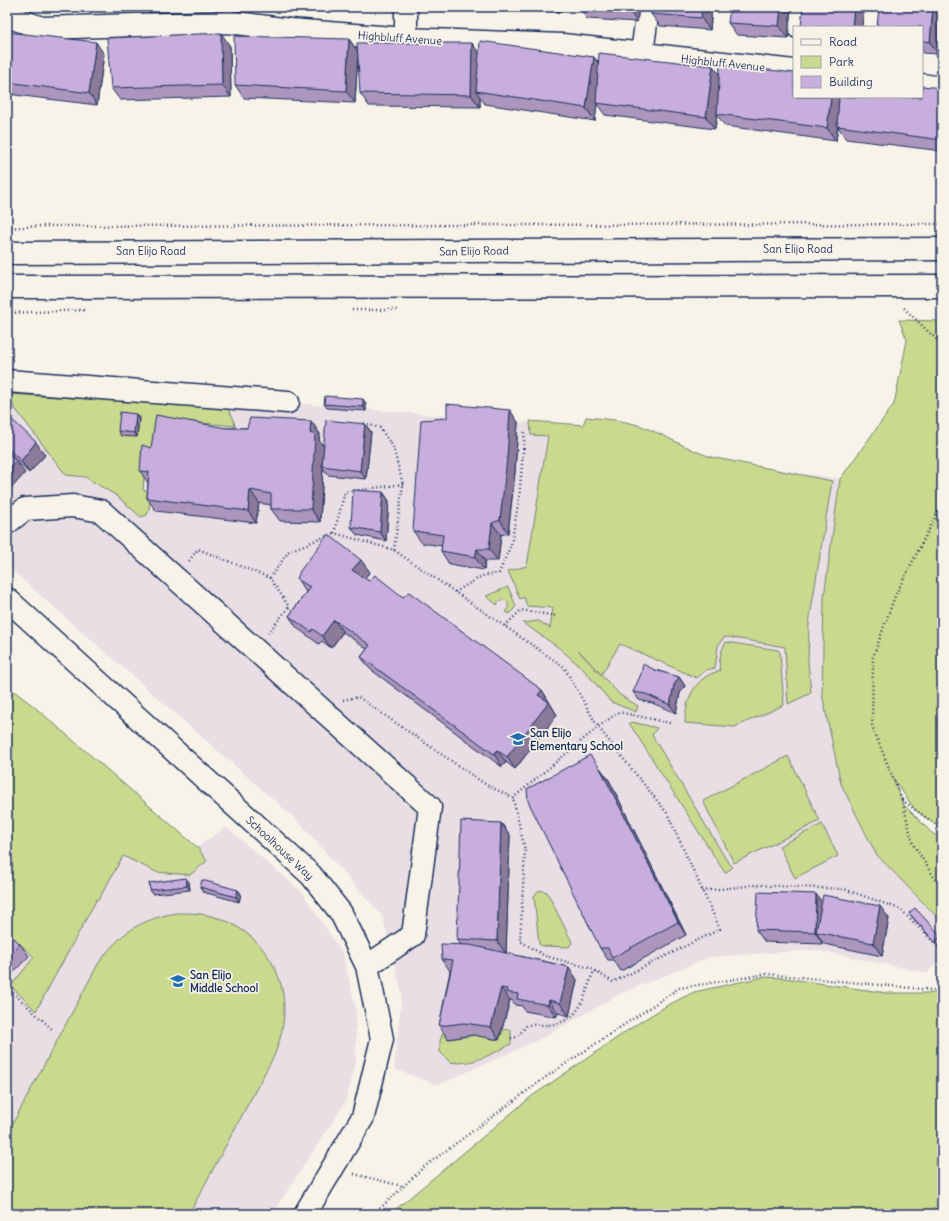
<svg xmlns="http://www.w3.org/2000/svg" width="949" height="1221" font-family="Delius,sans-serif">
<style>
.built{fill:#e9dee4}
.green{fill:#c9d98d;stroke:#728476}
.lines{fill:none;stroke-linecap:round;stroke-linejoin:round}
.minor-casing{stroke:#1b2f5e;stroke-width:25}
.major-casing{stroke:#1b2f5e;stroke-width:25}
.path{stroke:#1b2f5e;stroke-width:2.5;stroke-dasharray:1 3;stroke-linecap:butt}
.minor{stroke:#f7f3e8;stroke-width:22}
.major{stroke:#f7f3e8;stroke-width:22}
.wall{fill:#ac96bd;stroke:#1b2f5e}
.shaded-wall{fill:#8c7a9a;stroke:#1b2f5e}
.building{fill:#c8aedc;stroke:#1b2f5e}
.labels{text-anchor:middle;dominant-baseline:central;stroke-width:3.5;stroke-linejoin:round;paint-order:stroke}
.street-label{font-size:11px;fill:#1b2f5e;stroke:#f7f3e8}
.poi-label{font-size:11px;font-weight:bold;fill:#1b2f5e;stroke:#f7f3e8;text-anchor:start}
</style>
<rect width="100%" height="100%" fill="#f7f3e8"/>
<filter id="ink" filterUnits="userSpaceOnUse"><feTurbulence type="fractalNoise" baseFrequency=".025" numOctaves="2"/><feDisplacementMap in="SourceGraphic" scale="8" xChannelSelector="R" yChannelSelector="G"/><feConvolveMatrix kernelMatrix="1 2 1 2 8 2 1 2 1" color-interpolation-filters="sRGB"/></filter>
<g filter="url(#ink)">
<path class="built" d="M7,379L660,434L698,457L840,479L824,597L822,694L841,784L876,854L942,922V957L927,973L816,950L710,957L622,993L540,1039L438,1085L394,1069L402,993L382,916L299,822L7,566Z
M7,698L195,849L226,827L302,892L343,954L356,1009V1061L346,1101L272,1214H7Z"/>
<path class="green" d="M899,320L942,321V829L915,810L893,778L904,806H905L932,833L942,839V922L876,854L841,784L822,694L824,597L840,479L894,404L907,340Z
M7,394L226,407L233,417L235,426L159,419L155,451H146L143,490L151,492L149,509L147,515L141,517L117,496L85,477L66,475L7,398Z
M586,417C605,419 623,420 641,426C665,435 687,449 711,457L832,481L809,623L808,662L811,693L788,704L785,647L728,637L723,638L718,646L715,668L706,670L697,678L620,644L601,675L579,651L620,695L638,706L636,712L611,702L583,669L559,648L523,623L539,621L550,628L553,608L527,606L524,597L520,599L508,571L527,566L548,436L531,435L530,421L583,425Z
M508,587L516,606L510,614L506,612L508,609V602L504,600L498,602L497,605L486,596Z
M726,642L778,650L780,653L784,705L735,727L685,723C685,700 695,676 720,671C718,663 721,649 726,642Z
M7,686L31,704L197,847L207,861L190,875L156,872L123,856L99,899H97L36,1011L11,986L34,957L7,932Z
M632,722L657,728L652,735L727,861L733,867L725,873L629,723Z
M788,756L820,821L734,863L703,801Z
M822,824L838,856L795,878L779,846Z
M539,890L547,892L572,942L569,947L542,946L539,944L534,896Z
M176,913C190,913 204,913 218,918C230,921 241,929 250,936C287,968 292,1013 274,1056L189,1214H7V1134L98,964C120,933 139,920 176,913Z
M763,977L784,978L887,993H942V1214H390L532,1096L640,1022L668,1005L694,992Z
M446,1024L448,1038L450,1039L475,1035L499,1040L503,1030L511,1029V1044C493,1054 471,1066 450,1062L440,1052V1041Z"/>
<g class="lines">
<g class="minor-casing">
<path id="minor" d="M406,7V39
M7,16L42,28L229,22L290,30L406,39L563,45L794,71
M798,27L800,7
M642,54L648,7
M922,85L942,88
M7,381L288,402
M7,523L25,509L73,506L101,511L430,807L413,935L367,966
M7,599L311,875L341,913L367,966L382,1039L363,1117L305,1214"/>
</g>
<g class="major-casing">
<path id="major" d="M7,253L942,249
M7,287L942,286"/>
</g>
<path class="path" d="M7,228L42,226L942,224
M904,308L938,341L942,348
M352,310H399
M7,313L87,310
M360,422L380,428L393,447L403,484L394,550
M403,484L345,492L334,533L394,550L564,667L598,727L667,813L720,929L613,982L590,968L545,956L520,941L525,850L513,798
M942,504L895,596L873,657L872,726L902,800L913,844L942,890
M189,561L198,549L270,578
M455,592L482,576L499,573L511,545L519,499L525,430
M505,626L521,610L557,616
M268,633L289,607L270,578L289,551L334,533
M343,700L358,697L485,784L513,798L598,727L619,712L670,723
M902,800L942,829
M702,891L755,885L844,889L900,909L942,950
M7,987L53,1030
M511,1038L517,1037L527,1025C536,1024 546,1026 555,1024C584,1017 584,993 594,971
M354,1174L402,1186
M374,1214L424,1167L546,1077L679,988L767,974L942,991"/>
<use href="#minor" class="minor"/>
<use href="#major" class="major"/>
</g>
<path class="wall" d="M510,7H562V12L511,8Z
M579,7H639L637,22L587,19Z
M652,7H712L710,30L660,26L651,14Z
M791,7L788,38L737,35L728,23Z
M942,7L938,54L922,53V27Z
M7,32L104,54L97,105L7,94Z
M349,39L358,52L355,103L244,98L235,85Z
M230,46L231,97L120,100L111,88Z
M479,53L594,57L599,64L713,66L719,74L794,97L942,88V151L846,139L838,127L836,141L725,126L717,115L715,129L605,115L597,104L595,121L485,104L480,97V107L369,106L360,93Z
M366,403V411L327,408L324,404Z
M136,414L139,418L137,437L121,436L118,431Z
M7,415L45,455L29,473L7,452Z
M311,421L320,434L319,440L324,446L365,424L371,432L366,479L328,475L323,468L320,522L280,521L271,509V505L259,503L256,523L156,511L147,498L148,483L140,471L151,448L226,428H247Z
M518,422L515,472L508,533L501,535L498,561H485L484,570L449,564L441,551L442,546L422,543L413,531Z
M383,492L389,501L386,541L357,535L351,527Z
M370,572L364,578L369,581L403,597L542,690L557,715L515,769L506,762L502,767L370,669L361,657L367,649L343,632L331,648L322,641L319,644L297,628L289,616L306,592L297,579Z
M655,670L679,677L685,686L680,693L676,713L652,703L639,700L633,692Z
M600,768L609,780L686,935L621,971L613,960H608L600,948Z
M501,823L510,835L506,953L569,967L577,980L569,1016L558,1013L556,1017L525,1011L522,1006L515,1005L512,1000H510L499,1040L473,1035L448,1039L439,1026L450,971L442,959L461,945L457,939Z
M189,882L190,890L153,894L150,890Z
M200,887L238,890L241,894L239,902L203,892Z
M821,902L889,918L882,956L824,944L823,943V944L765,942L756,930Z
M909,913L941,936L942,937V942L938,946L912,917Z
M7,931L20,944L29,956L8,978L7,977Z"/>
<path class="shaded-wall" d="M558,7H562V12Z
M629,7H639L637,22L629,10Z
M702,7H712L710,30L701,18Z
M781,7H791L788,38L779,26Z
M854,7H864L862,27H852Z
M933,7H942L938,54L930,42Z
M221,33L230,46L231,97L222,85Z
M349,39L358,52L355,103L346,91Z
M96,42L104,54L97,105L89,93Z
M472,43L481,56L476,91L480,97V107L471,95Z
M594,57L603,70L596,103L597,104L595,121L586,108Z
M713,66L722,78L715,129L706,117Z
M831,97H841L836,141L827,128Z
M363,399L366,403V411L363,407Z
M510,410L518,422L515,472L508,533L500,520Z
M136,414L139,418L137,437L134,433Z
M311,421L320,434L319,440L324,447L322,466L323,468L320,522L311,509L310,433Z
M365,424L371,432L366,479L360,471Z
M36,442L45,455L29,473L21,461Z
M16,461L25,473L10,490L7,486V471Z
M250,490L259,503L256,523L248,511Z
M383,492L389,501L386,541L380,532Z
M492,523L501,535L498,561L489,549Z
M477,549L485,561L484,570L475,557Z
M361,560L370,572L361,582L352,570Z
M334,620L343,632L331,648L322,636Z
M679,677L685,686L680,693L676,713L670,705L674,685Z
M542,690L557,715L515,769L507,757L538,695Z
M497,750L506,762L502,767L494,754Z
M600,768L609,780L686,935L678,922Z
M501,823L510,835L506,954L497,941Z
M186,878L189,882L190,890L187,886Z
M238,890L241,894L239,902L236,897Z
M816,894L825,906L816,932L823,943V944L815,932Z
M880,906L889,918L882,956L873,943Z
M569,967L577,980L569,1016L560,1003Z
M501,988L510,1000L499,1040L491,1027Z
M549,1000L558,1013L556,1017L548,1005Z"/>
<path class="building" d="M590,7H629V10Z
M652,7H702L701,18L651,14Z
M730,7H781L779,26L728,23Z
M803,7H854L852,27H801Z
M879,7H933L930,42L922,41V27H877Z
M7,32L96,42L89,93L7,82Z
M221,33L222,85L111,88L107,38Z
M234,36L349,39L346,91L235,85Z
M480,41L594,57L586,108L476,91Z
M357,43H472L471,95L360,93Z
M599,53L713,66L706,117L596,103Z
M720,64L794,73V97H831L827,128L717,114Z
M922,86L942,88V140L837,126L839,97H922Z
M325,396L363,399V407L324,404Z
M447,404L510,410L507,459L500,520L492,523L489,549H477L475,557L441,551L443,535L413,531L421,420L447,418Z
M120,412L136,414L134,433L118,431Z
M7,415L36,442L21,461L7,448Z
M156,415L226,428H247L250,418L311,421L310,433L315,435L311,509H271V494L250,490L248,511L147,498L149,472L140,471L142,445L151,448Z
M326,420L365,424L360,471L322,466Z
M7,452L16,461L7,471Z
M353,490L383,492L380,532L351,527Z
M328,534L361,560L352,570L369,581L375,575L403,597L409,592L542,690L538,695L549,702L507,757L497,750L494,754L361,657L370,645L334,620L322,636L313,629L311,632L289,616L310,587L297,579L300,571Z
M643,664L655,670L679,677L674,685L670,705L646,694L633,692L641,674Z
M590,755L600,768L678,922L612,958L608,948H600L528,801L527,789Z
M461,821L501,823L497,941L457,939Z
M186,878L187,886L150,890L149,883Z
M202,880L238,890L236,897L200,887Z
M758,892L816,894L815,932L756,930Z
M823,895L880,906L873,943L816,932Z
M915,908L941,936L935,942L909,913Z
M7,931L20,944L7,958Z
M441,944L470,945L569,967L560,1003L549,1000L548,1005L517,999L518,994L506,992L507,989L501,988L491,1027L464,1023L439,1026L453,960L442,959Z"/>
</g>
<defs>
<g id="school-bare" transform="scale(1.2)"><path d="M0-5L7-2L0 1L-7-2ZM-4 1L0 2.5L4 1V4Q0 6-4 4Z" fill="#1f6fb2" stroke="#f7f3e8" stroke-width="2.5" paint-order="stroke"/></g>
</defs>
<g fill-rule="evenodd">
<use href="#school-bare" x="518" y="739"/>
<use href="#school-bare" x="178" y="981"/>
</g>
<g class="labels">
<g class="street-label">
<text transform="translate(400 38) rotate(4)">Highbluff Avenue</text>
<text transform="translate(723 63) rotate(6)">Highbluff Avenue</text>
<text x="798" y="249">San Elijo Road</text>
<text x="151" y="251">San Elijo Road</text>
<text transform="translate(474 251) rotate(-1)">San Elijo Road</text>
<text transform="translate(280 848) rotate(43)">Schoolhouse Way</text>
</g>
<g class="poi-label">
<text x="530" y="733">San Elijo<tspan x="530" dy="13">Elementary School</tspan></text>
<text x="190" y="975">San Elijo<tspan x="190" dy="13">Middle School</tspan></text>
</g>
</g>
<rect width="949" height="1221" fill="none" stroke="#f7f3e8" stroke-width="24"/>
<rect x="12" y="12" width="925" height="1197" fill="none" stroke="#1b2f5e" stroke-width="1.5" filter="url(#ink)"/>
<rect x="793" y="26" width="130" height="72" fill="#f7f3e8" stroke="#9fa5b1"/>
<rect x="801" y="39" width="20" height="6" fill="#f7f3e8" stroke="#9fa5b1"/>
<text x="829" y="46" font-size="12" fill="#1b2f5e">Road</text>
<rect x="801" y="56" width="20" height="12" fill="#c9d98d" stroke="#9fa5b1"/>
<text x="829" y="66" font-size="12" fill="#1b2f5e">Park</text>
<rect x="801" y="76" width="20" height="12" fill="#c8aedc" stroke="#9fa5b1"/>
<text x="829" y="86" font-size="12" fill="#1b2f5e">Building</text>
</svg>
